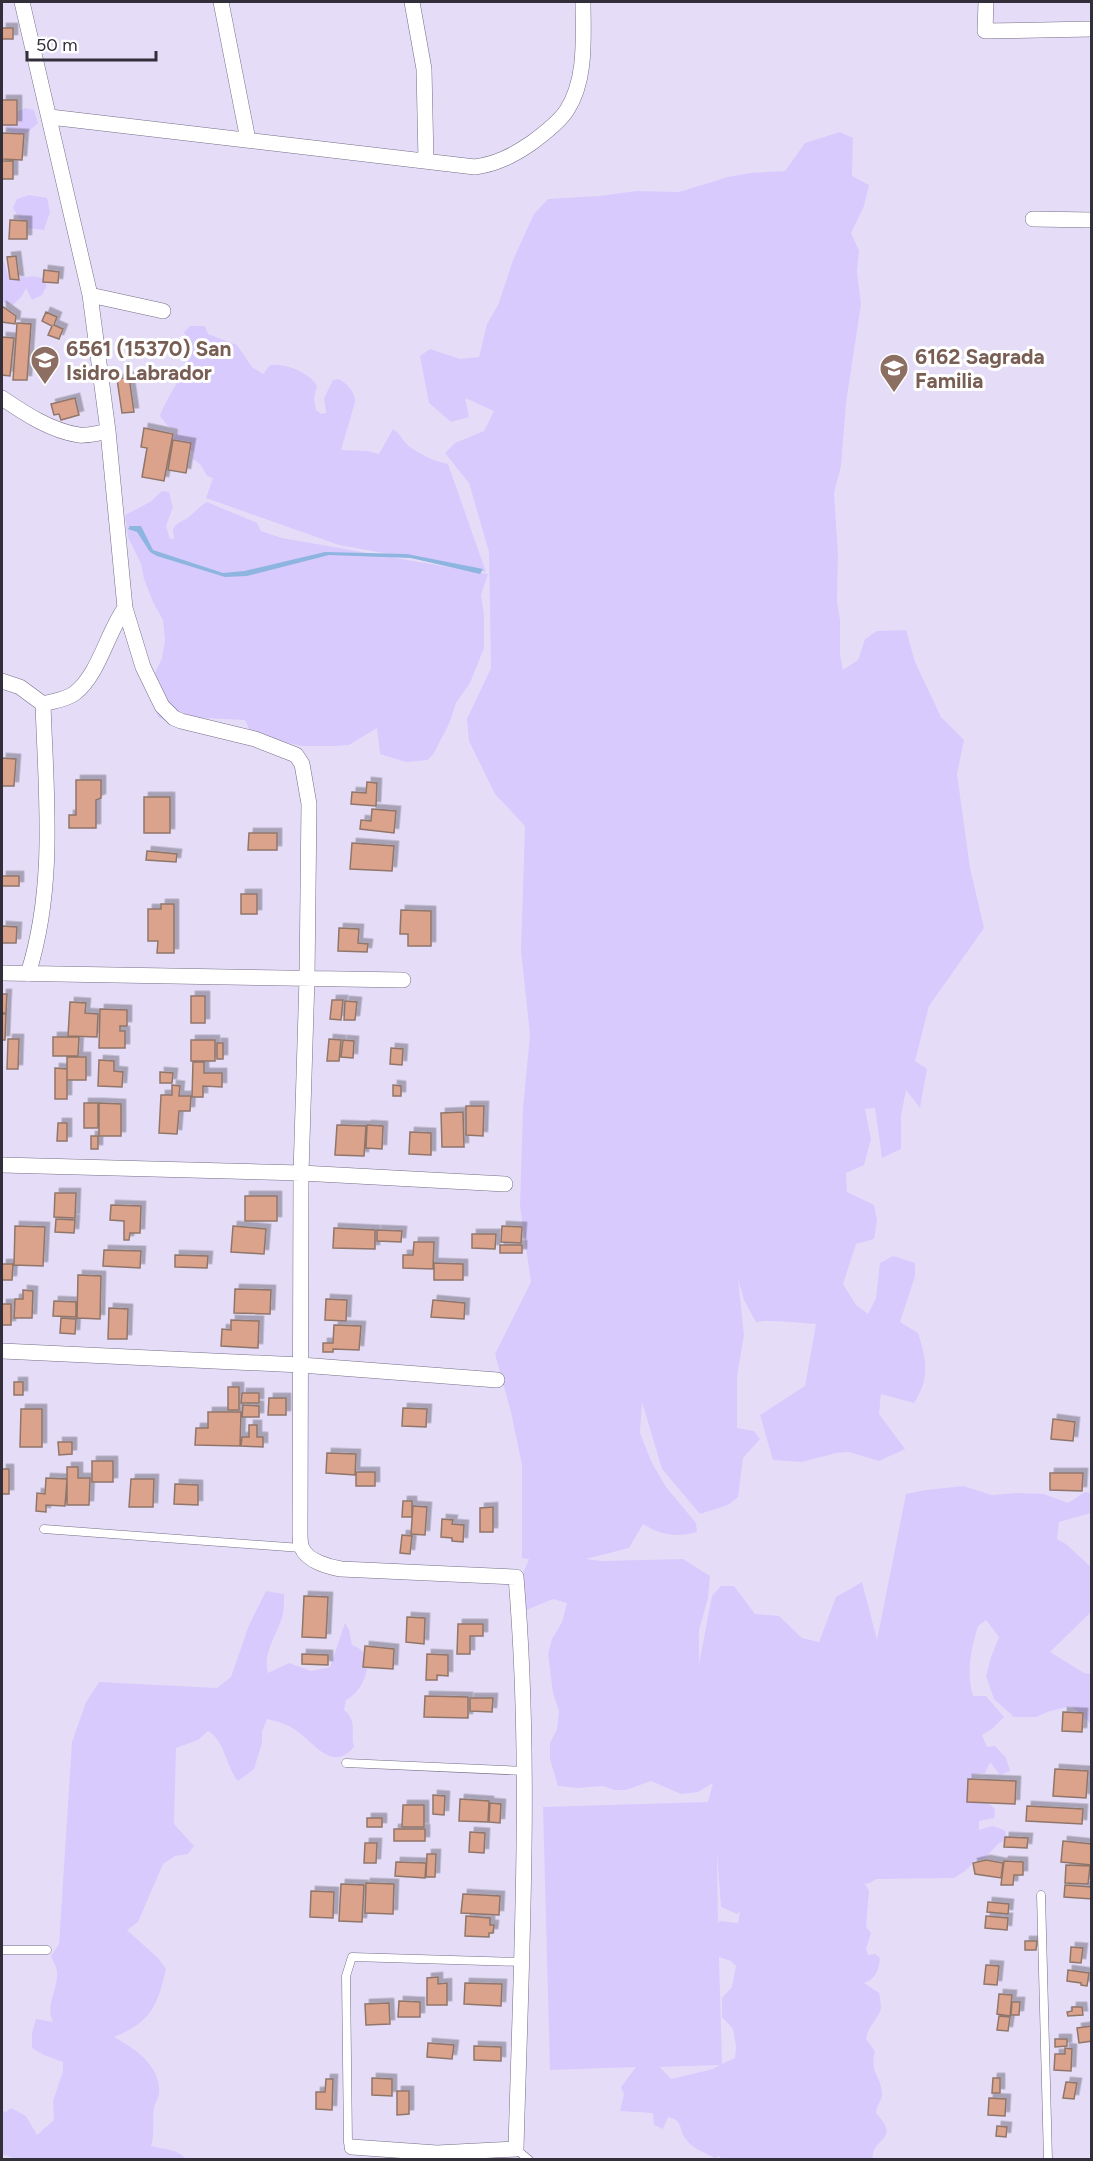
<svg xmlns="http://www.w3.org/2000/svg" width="1093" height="2161" font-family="Figtree,sans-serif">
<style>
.green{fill:#d9cafd;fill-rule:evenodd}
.water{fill:#8db5df}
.building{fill:#dba38b;stroke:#90766b;stroke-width:1.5;filter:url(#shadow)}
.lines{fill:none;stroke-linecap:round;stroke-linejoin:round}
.service-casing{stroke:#756e86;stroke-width:9}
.minor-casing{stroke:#756e86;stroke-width:16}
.service{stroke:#fff;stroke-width:8}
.minor{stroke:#fff;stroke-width:15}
.labels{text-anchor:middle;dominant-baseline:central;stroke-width:6;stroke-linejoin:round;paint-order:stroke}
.education-label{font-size:21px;font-weight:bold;fill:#785e54;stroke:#fff;text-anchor:start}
</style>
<defs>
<filter id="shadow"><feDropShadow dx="4.5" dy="-4.5" stdDeviation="0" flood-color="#0004"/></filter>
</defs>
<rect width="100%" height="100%" fill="#e5ddf8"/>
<path class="green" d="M25,108L34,110L38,123L28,132L15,137L4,125L17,112Z
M840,132L853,138L852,176L869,185L864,206L851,233L859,251L857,272L861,304L846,403L841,466L834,493L838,554L837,601L840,620V655L843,670L858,660L865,639L877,631L906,630L915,662L941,717L964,740L957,774L970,868L984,928L929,1006L915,1061L927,1069L920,1108L906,1090L901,1116V1149L882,1158L875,1108L865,1109L871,1139L864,1165L846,1173L847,1192L874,1205L877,1220L874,1239L856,1244L843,1284L856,1305L868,1314L876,1298L880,1263L893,1256L915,1263V1276L900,1322L918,1333C927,1361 930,1378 914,1403L881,1394L879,1414L905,1449L879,1461L849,1452L836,1453L802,1462L773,1460L760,1415L805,1386L816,1324C796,1323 776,1319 756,1322L744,1300L738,1279L744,1335L737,1376V1428L754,1431L760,1439L743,1458L738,1497L728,1505L700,1514L662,1469L642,1402L640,1433L651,1461L666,1487L696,1523L697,1532C677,1538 660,1535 643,1524L629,1548L586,1559L601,1561L683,1559L710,1576L708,1598L699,1630V1664L712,1596L721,1586H734L755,1614L779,1616L802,1638L819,1642L836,1597L862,1582L877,1640L906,1494L926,1490L963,1486L992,1495L1016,1493L1044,1494L1068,1503L1085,1492L1091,1493V1513L1059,1522L1057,1539L1066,1544L1091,1567V1612L1050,1652L1084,1673L1091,1674V1721L1090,1723L1071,1706L1050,1711L1036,1717H1014L994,1699L986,1676L991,1657L999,1637L986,1620L978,1626C971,1650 966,1671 973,1696H986L1004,1717L992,1729L982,1735L987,1747L995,1746L1006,1758L1010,1771L1000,1775L990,1762L985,1773L973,1774L969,1795L986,1801L995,1809L994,1818L979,1821V1830L992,1826L1004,1830L1008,1839L999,1843L985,1858L975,1861L965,1871L954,1878L876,1879L870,1883L863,1884L866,1885L869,1891L866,1927L871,1933L866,1949L868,1955L875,1954L880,1958C879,1969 876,1979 864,1983L879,1993C880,1997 881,2004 881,2008C879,2019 868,2025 866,2039L875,2051C869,2074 881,2074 882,2094C882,2101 876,2106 876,2113C903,2141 870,2138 873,2159L723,2160L719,2156L715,2158C705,2153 691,2148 685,2138C678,2128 684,2121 668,2117L663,2129L654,2125L653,2113L620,2111L624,2094L621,2087L636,2067L550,2070L543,1807L708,1802L713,1783L698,1792L681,1794L651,1781L626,1790H614L603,1786L578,1788L558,1786L550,1759V1743L557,1729L559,1711L553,1693L548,1654L552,1639L562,1622L567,1603L553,1599L526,1610L522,1576L529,1559L522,1558V1465L511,1412L495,1354L531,1282L520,1206L523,1108L530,1035L521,951L525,826L495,794L469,741L467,719L491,668L489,552L469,483L445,453L455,443L484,431L494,411L465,398L469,417L451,422L429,403L420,356L430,349L460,359L479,357L487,324L498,305L513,260L534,214L548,199L599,196L637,191L679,192L728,177L750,173L785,171L805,143ZM717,1852L721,1907L737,1914L740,1912L738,1923L720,1921L718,1923ZM719,1957L731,1961L736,1966L732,1987L722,1998V2017L733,2029L736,2047L735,2058L722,2064ZM720,2065L713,2069L671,2079L660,2067Z
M29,195L47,198L50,212L44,230L25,228L13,208L17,199Z
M2,256L8,275C25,281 28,273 44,279L47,285L42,295L32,300L26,288L22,296L13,305L2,302Z
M190,326H205L208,334L237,345L252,367L263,374L270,365C286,363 309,372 317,386L314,398L316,410L321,414L326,413L324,398L333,380L339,379C348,385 355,391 355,402L341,450L367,451L379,454L393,429C401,434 403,442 410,447C421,455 434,461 448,464L486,572L339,545L206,498L213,478L207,476L201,465L193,459L194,452L174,442V436L179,431V428L174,429L167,425L160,416C166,397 193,363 190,346C189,341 186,336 184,332Z
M162,491L169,492L173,507L166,526L170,539H174L173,529C179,520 183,522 190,516C196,511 199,507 207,502L257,523L261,531L282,538L488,574L481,595L484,614V648L470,683L456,703L449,724L434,753L428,760L406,762L380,754L377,728L349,745L334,746H302L252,735L245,720L204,718L193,725L168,722L158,717L157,713L159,701L154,675L162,658L165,640L163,620L153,602L144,579L141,564L128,537L125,515L150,502Z
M266,1591L284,1594C284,1601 284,1608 283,1614C278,1634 262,1652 268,1673L289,1663L311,1671L330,1667L345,1623L349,1630L352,1645C379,1654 365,1691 346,1700L344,1710C358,1721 350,1732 354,1747C333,1772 316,1745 298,1732C288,1724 279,1722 267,1719L262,1732V1743L254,1769L238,1781C226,1767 225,1741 208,1731L198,1740L176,1748L174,1824L194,1846L188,1854L175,1856L163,1864L138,1922L127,1930L158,1958L166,1969C157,2007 151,2022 114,2037C135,2048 162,2067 159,2094C158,2099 155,2103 154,2108C152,2120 155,2133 151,2146C165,2150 176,2148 186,2159H16L2,2154V2111L6,2112L11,2108L26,2116L37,2135L54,2120L53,2101L63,2071V2062L44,2055L32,2048V2033L36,2019L53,2022C45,2006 57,1991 57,1975C58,1969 53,1961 51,1956L59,1944L72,1742L86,1702L99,1682L217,1688L231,1677L249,1625Z"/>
<path class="water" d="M130,526H141L153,550L223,573L244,571L325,552L407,554L483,569L480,574L411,558L329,555L247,576L225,577L157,556L150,552L137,532L128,529Z"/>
<path class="building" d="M2,28H13V39H2Z
M2,100H17V125H2Z
M2,133L24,134L22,160L2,159Z
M2,161H13V179H2Z
M10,220L27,221V239H9Z
M16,256L19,280L10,279L7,257Z
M44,270L59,272L58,283L43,282Z
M2,306L16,316L15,324L2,322Z
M46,312L57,317L54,325L63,329L59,339L48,335L52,326L42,321Z
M17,323L31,324L27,380H13Z
M2,337L14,338L10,376L2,375Z
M129,377L134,412L122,413L117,379Z
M75,398L79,415L61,420L59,414L54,415L51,404Z
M144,428L173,434L164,481L142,477L147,448L141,447Z
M173,440L191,443L186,473L168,470Z
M2,758L16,759L14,786H2Z
M76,780H101V798L96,800V828H69V815H76Z
M367,782L377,783L376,806L351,804L352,792L366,793Z
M144,797H170V833H144Z
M372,809L396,811L394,833L360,829L361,820L371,821Z
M249,833H277V850H248Z
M352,843L394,846L392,871L350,869Z
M147,851L177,854L176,862L146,860Z
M2,876H19V886H2Z
M241,894H257V914H241Z
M161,904H174V953H157L158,941H148V909H161Z
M401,910L431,911V946H408V934H400Z
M2,926L17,927L16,943H2Z
M339,928L359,929L358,943L368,944L367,952L338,951Z
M2,994H7L6,1013H2Z
M191,996H205V1023H191Z
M332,1000H343L341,1020L330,1019Z
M345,1001L357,1002L355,1020H344Z
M70,1002L86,1003L85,1013L98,1014L97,1037L68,1036Z
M100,1009L127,1010V1026H120V1031H125V1048H99Z
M2,1014H6L5,1040H2Z
M53,1037H79L78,1056H53Z
M8,1039H19L18,1069H7Z
M329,1039L341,1040L339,1061H327Z
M191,1040H215V1061H191Z
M343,1040L354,1041L353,1058L341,1057Z
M217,1043H223V1059H217Z
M391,1048L403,1049L402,1065L390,1064Z
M67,1057H86V1080H67Z
M99,1060L114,1061V1071L123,1072L122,1087L98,1086Z
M193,1062H204V1073H222V1087L203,1086V1097H192Z
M55,1068L67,1069V1099H55Z
M160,1072L173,1073L172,1083H160Z
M172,1085L180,1086L179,1096H191L190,1111H179L177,1134L159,1133L161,1095H172Z
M393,1085L401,1086V1096H393Z
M84,1103H98V1128H84Z
M99,1103L121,1104V1136H99Z
M466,1106H484L483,1136L466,1135Z
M463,1112L464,1147H442L441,1113Z
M58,1123H67V1141H57Z
M337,1125L366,1126L364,1156L335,1155Z
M367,1125L383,1126L382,1149L366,1148Z
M410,1132L431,1133V1155L409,1154Z
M91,1136H98V1149H91Z
M55,1193H76L75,1218L54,1217Z
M245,1196H277V1221H245Z
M111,1205L141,1206L140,1233H130L129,1240H124V1221L110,1220Z
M56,1219L75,1220L74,1233L55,1232Z
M15,1226L45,1227L43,1266L14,1265Z
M233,1226L266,1229L264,1254L231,1252Z
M502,1226L522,1227L521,1243L501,1242Z
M334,1228L375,1230V1249L333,1248Z
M377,1230L402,1231L401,1242L377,1241Z
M472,1234H496L495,1249L472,1248Z
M414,1242H434L433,1269L403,1268V1255H413Z
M500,1245H522V1253H500Z
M104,1250L141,1251L140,1268L103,1266Z
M175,1255L208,1256L207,1268L175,1267Z
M434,1263L463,1264V1280H434Z
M2,1264H13L12,1280H2Z
M78,1275L101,1276L100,1319L77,1318Z
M235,1289L271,1290L270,1314L234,1313Z
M23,1290L33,1291L32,1318H14L15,1299H23Z
M326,1299L347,1300L346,1321L325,1320Z
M433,1300L465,1303L464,1319L431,1317Z
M54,1301L76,1302V1317L53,1316Z
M2,1304H11V1325H2Z
M109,1308L128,1309L127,1339H108Z
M61,1318L76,1319L75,1334L60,1333Z
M231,1320L259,1321L258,1348L221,1346L222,1329L231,1330Z
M334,1325L361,1326L359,1350L333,1349V1352H323V1343H333Z
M14,1382H23V1395H14Z
M228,1387H239V1410H228Z
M242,1393H259V1403H241Z
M269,1398H286V1415H268Z
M243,1405L259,1406V1417H242Z
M403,1408L427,1409L426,1427L402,1426Z
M21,1409H42V1447H20Z
M208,1412H241L240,1446L195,1445L196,1428H208Z
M1053,1419L1075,1422L1073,1441L1051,1439Z
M249,1425H257V1437H263V1447L241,1446L242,1437H249Z
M58,1442H72V1454L59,1455Z
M327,1453L356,1454L355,1475L326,1473Z
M92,1461H113V1482H92Z
M67,1467H78V1478H90L89,1505H67Z
M2,1469H9V1494H2Z
M356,1472H375V1486H356Z
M1050,1473H1083L1082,1491L1050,1490Z
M46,1478L67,1479L65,1506L46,1505V1512L36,1511L37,1493L45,1494Z
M131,1479H154L153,1507H129Z
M175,1484L198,1485V1505L174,1504Z
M403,1501H412V1517H402Z
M413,1506L427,1507L425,1535L411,1534Z
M493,1507V1532H480V1508Z
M442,1519L453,1520L452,1524L464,1525L463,1542L452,1541V1538L441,1537Z
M402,1535L412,1536L410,1554L400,1553Z
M304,1596L328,1597L326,1638L302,1637Z
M407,1617L425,1618L424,1644L406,1642Z
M458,1624H483V1636H470V1654H457Z
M365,1646L394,1649L393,1669L363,1667Z
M302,1654L328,1655V1665L302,1664Z
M427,1654L448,1655V1676L437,1675V1680H426Z
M425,1696L468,1697V1718L424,1717Z
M470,1698H493L492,1712L470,1711Z
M1063,1712L1083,1713L1082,1732L1062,1731Z
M1055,1769L1088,1771L1086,1798L1053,1796Z
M968,1779L1016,1781L1015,1804L967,1802Z
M433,1795L445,1796L444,1815L433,1814Z
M460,1799L489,1801L488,1822L459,1821Z
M490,1803L501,1804L500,1823L489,1822Z
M403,1805H424V1827H402Z
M1027,1806L1083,1809L1082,1824L1026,1821Z
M367,1818H382V1827H367Z
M394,1829H425V1841H394Z
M470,1832L485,1833L484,1853L469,1852Z
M1005,1837L1028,1838L1027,1848L1004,1847Z
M1063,1841L1092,1844V1865L1061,1862Z
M365,1843H377L376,1863H364Z
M427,1854H436L435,1877H426Z
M986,1860L1003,1863L1001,1878L975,1874L973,1863Z
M1004,1861L1023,1862V1875H1014L1013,1885H1001Z
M396,1862L426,1863L425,1878L395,1876Z
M1066,1865L1090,1866L1088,1884L1065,1883Z
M366,1883L394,1884L393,1914L365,1913Z
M341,1884L364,1885L362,1922L339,1921Z
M1065,1885L1092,1887V1899L1064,1897Z
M311,1891L334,1892L333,1918L310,1917Z
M463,1894L500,1896L499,1915L461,1913Z
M988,1902L1009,1904L1008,1914L987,1912Z
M466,1916L490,1918V1925H494L493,1933H489V1937L465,1936Z
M986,1916L1008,1918L1007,1930L985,1928Z
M1025,1941H1037L1036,1950H1025Z
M1071,1947L1083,1948L1081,1963L1070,1962Z
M986,1965L999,1966L997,1985L984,1984Z
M1068,1970L1089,1973L1087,1986L1081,1985V1983L1067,1981Z
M438,1977V1984L447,1983V2005H427V1978Z
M465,1983L502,1984L501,2006L464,2004Z
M999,1994L1012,1995L1010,2016L997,2014Z
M399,2001L420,2002V2017H398Z
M1012,2002H1020L1019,2015H1011Z
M389,2003L390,2024L366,2025L365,2004Z
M1072,2007H1082L1083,2015L1068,2016L1067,2012L1072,2011Z
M999,2016L1010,2017L1008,2031L997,2030Z
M1092,2026V2041L1079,2043L1077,2028Z
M1055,2039H1067V2046L1055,2047Z
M428,2043L454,2045L452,2059L427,2057Z
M474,2046L501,2047V2061L474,2060Z
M1065,2048L1072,2049L1071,2071L1054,2070L1055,2054H1065Z
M372,2078L392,2079V2096L372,2095Z
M993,2078H1000V2093H992Z
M326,2079H333L332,2110L316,2109V2092H325Z
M1066,2082L1077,2083L1074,2099L1063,2098Z
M397,2091H409V2114L397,2115Z
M989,2098L1006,2099L1005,2116L988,2115Z
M997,2126L1007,2127L1006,2137L996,2136Z"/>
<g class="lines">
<g class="service-casing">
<path id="service" d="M44,1529L301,1548
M346,1763L524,1771
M1041,1895L1048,2160
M2,1950H47
M352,2147L348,2143L346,1976L352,1957L521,1962
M516,2149L529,2160"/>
</g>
<g class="minor-casing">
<path id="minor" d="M22,2L90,295L108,431L125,608L143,667L162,706L174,718L181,721L255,739L296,755L302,764L309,804L307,978L301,1173L300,1533C300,1537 300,1544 302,1548C307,1561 329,1567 341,1569L516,1577C532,1767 521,1959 516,2149L437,2153L352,2147
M221,2L248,140
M412,2L424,69L426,161
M986,2L985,31L1092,29
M50,117L475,167C496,164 512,156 530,144C541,136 560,121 567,110C587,79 583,36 583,2
M1033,219L1092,220
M90,295L163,311
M2,398C24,413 51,431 79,435C89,436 99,433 108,431
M2,681L20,687L43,704C53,701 66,700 75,693C99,674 107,633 125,608
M2,973L403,980
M28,974C56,886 46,794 43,704
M2,1165L301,1173L505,1184
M2,1351L301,1365L497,1380"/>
</g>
<use href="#service" class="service"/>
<use href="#minor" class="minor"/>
</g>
<defs>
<g id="school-pin" transform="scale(1.5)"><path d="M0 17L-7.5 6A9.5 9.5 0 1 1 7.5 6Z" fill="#8d6e63" stroke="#fff"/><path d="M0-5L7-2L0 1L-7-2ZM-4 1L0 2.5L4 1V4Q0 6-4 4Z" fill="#fff"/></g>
</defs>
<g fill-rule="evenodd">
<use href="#school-pin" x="45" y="360"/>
<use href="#school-pin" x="894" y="368"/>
</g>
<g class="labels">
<g class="education-label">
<text x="66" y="348">6561 (15370) San<tspan x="66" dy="24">Isidro Labrador</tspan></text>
<text x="915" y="356">6162 Sagrada<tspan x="915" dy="24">Familia</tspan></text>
</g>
</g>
<rect width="1093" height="2161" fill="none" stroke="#322f3a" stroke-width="6"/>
<path d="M27 51v9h129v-9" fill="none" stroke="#322f3a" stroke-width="3"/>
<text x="36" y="51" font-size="18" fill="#322f3a" stroke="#ffffff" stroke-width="4.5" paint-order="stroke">50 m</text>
</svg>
